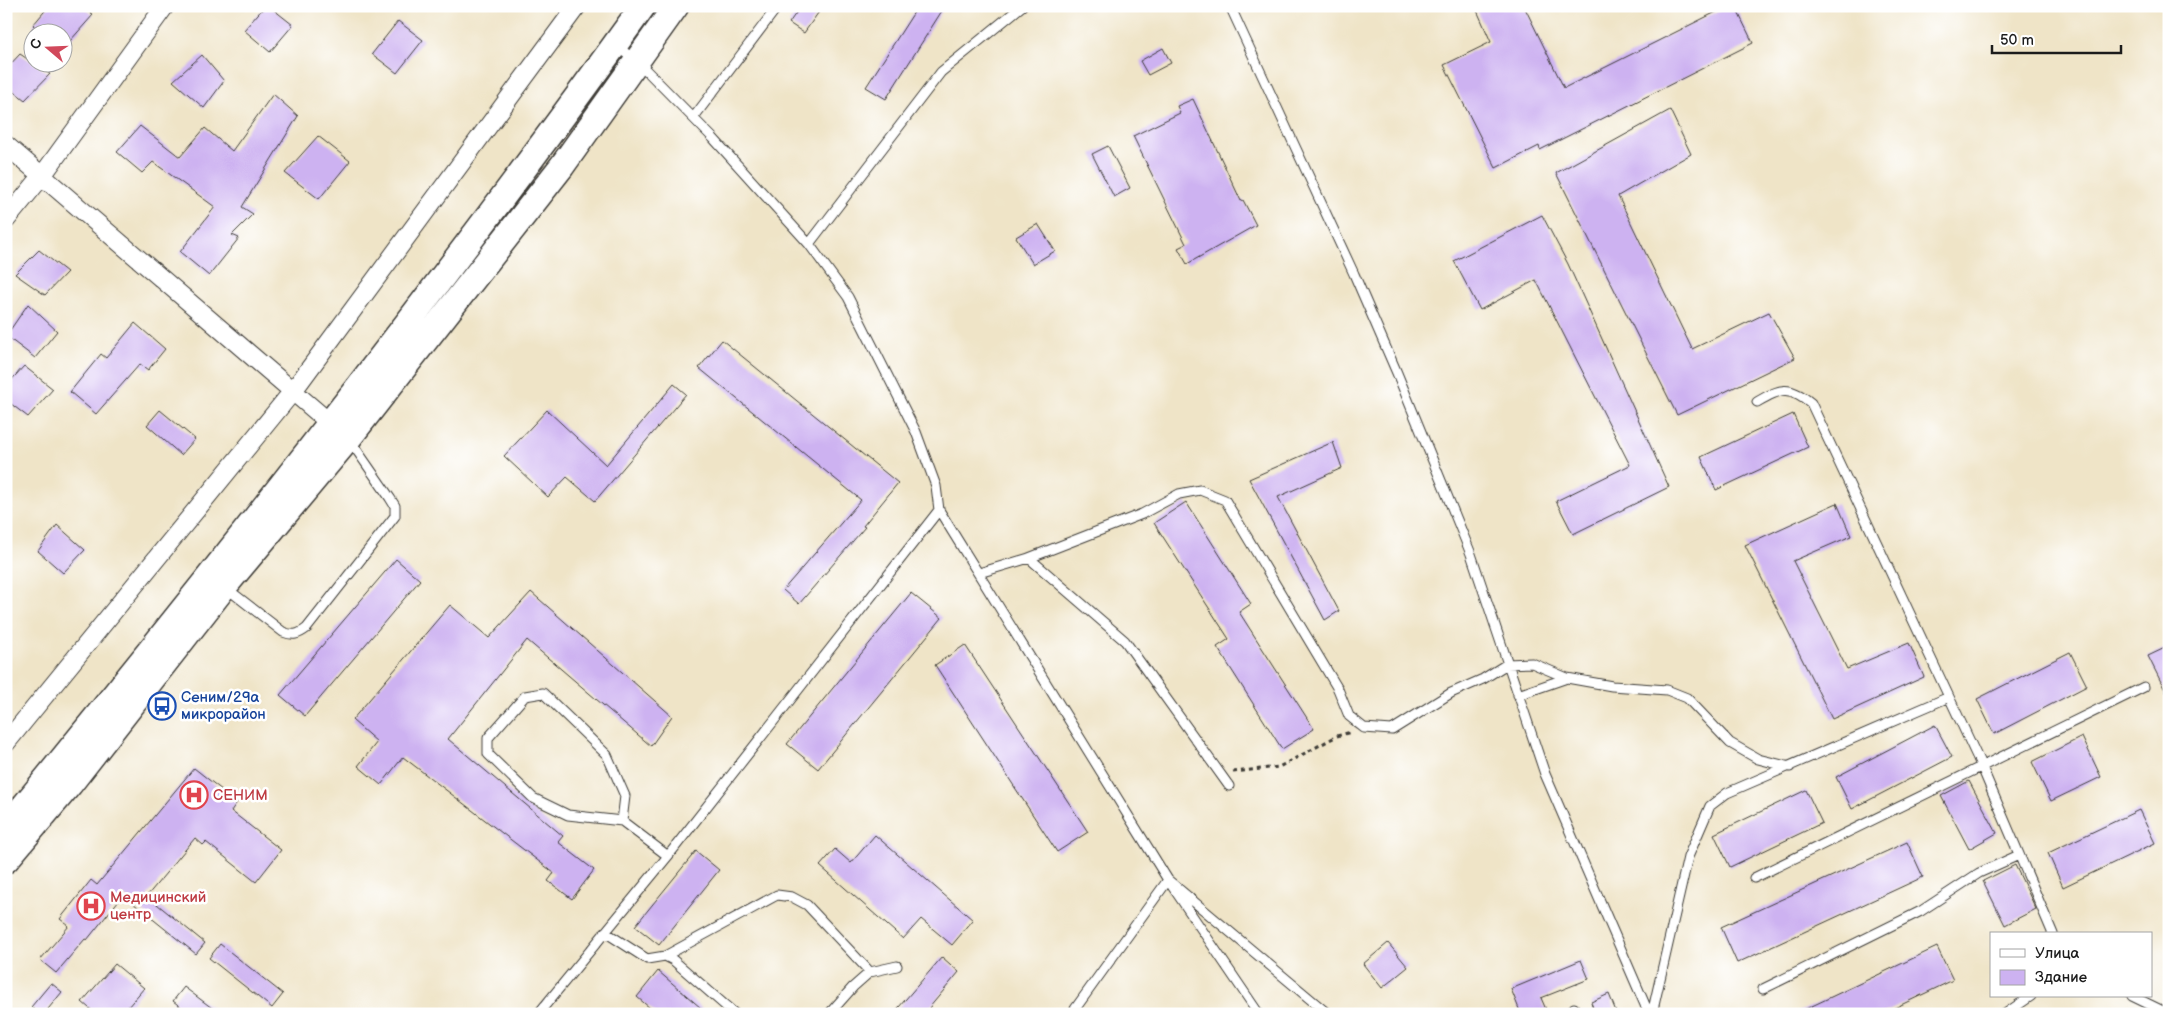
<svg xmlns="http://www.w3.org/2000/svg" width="2175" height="1020" font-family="'Balsamiq Sans',sans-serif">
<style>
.building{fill:#cdb2f1}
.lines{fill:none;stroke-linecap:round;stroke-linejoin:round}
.service-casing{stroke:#3c3a36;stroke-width:11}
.minor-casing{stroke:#3c3a36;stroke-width:20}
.secondary-casing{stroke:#3c3a36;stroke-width:28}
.path{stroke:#3c3a36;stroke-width:3;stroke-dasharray:4 4;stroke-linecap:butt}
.service{stroke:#fff;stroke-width:9}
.minor{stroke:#fff;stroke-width:18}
.secondary{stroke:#fff;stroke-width:25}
.labels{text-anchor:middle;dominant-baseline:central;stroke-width:5;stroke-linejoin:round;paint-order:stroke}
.transit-label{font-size:15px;fill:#164399;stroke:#fff;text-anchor:start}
.health-label{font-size:15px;fill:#be3a42;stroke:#fff;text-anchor:start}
</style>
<rect width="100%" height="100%" fill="#fff"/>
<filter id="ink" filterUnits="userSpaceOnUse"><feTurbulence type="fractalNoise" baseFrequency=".02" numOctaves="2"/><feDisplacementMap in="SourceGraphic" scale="10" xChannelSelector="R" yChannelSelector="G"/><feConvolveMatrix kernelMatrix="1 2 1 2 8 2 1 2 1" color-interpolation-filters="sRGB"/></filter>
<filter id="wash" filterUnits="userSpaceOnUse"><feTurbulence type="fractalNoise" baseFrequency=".0096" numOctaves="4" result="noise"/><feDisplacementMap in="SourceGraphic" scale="20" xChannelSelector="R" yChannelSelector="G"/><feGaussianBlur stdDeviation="1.12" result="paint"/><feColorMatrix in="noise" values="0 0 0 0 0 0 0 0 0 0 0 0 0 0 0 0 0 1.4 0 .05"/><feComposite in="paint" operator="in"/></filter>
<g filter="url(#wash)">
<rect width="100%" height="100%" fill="#efe4c7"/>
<g id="blocks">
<path class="building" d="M49,6H82L93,15L62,50V32H41L33,25Z
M265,6H269L293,25L270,52L244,30Z
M801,6H823L804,33L789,23Z
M918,6H945L886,99L866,87Z
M1475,6H1524L1564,88L1728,6H1735L1753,43L1540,150L1539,146L1496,168L1444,65L1491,42Z
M398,21L423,40L397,73L372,54Z
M1163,48L1171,63L1148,75L1140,61Z
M20,54L50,74L25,100L6,85V69Z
M202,55L224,81L204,108L173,81Z
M273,94L298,116L242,207L253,214L232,235L239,238L209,276L180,252L215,207L153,162L142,173L117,152L140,126L180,157L205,128L232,151Z
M1193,99L1241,201L1243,200L1256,225L1187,264L1178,248L1186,244L1133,136L1180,113L1177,106Z
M1670,110L1691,154L1618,196L1692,349L1769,312L1795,358L1677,415L1556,173Z
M318,136L350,161L319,199L285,173Z
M1108,146L1130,188L1114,197L1092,154Z
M1542,215L1568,264L1669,487L1573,534L1556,501L1630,465L1536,280L1480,310L1454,261Z
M1038,224L1055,251L1033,264L1016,237Z
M39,250L67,272L45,295L15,274Z
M28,304L57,331L35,358L6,336Z
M135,323L165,349L148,370L140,364L96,414L70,392L101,354L106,358Z
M722,340L898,483L863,526L865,527L799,604L783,590L861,500L699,368Z
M24,366L53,389L28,417L6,400V386Z
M674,384L686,394L595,501L567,477L548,497L504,456L547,410L606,465Z
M160,410L195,439L181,455L147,425Z
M1793,414L1808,447L1716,490L1701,457Z
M1333,442L1342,468L1278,497L1339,611L1325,620L1249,479Z
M1186,502L1251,604L1239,612L1314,729L1282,749L1217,647L1229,639L1154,523Z
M1837,503L1851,536L1793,561L1847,669L1909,643L1924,677L1832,719L1745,545Z
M57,525L85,550L63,573L38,551Z
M396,559L420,580L305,716L280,695Z
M531,592L672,716L651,746L527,640L448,739L563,836L558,842L594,870L572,899L548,881L554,873L403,757L381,785L358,766L377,742L352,720L450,605L489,638Z
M911,593L942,618L818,769L787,744Z
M965,645L1088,832L1057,852L935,665Z
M2169,646V698L2148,656Z
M2070,652L2087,686L1994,734L1977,699Z
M1935,725L1952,757L1852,809L1836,777Z
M2082,737L2101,777L2051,801L2032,762Z
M194,768L237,802L231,811L281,850L256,882L206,842L203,845L195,838L147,896L205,943L196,954L123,895L87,940L85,939L56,973L40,960L69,926L60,919L91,880L97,885Z
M1969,781L1997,833L1969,849L1941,796Z
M1806,790L1822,823L1730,867L1714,834Z
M2139,810L2155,843L2063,887L2048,853Z
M875,835L973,920L952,945L921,919L903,939L820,866L835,849L851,863Z
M1907,842L1923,877L1737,963L1721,927Z
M696,851L719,870L659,945L635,926Z
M2015,865L2036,909L2005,925L1983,881Z
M1388,943L1408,967L1382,988L1363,964Z
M220,944L283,994L272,1008L209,958Z
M1937,947L1953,980L1882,1014H1795Z
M942,957L959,972L924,1014H893Z
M1581,960L1589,979L1541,998L1548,1014H1521L1511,989Z
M115,964L144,988L122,1014H96L82,1002Z
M658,971L708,1014H657L637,997Z
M51,983L62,992L44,1014H39L31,1007Z
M184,987L220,1014H190L173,1001Z
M1609,994L1617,1014H1595L1591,1002Z"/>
</g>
</g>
<g filter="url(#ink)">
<use href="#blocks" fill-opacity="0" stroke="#3c3a36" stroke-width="1"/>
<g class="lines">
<g class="service-casing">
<path id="service" d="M1230,6L1354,274L1397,373L1471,554L1545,774L1649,1014
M694,117L778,6
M809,244L941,72L1022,6
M1757,402C1781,388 1789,385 1811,403L1981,765L2053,934
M939,510L1168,880L1259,1014
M1029,558L1142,514L1179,494L1200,490L1225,500L1338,689L1349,716L1364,728L1392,730L1451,693L1483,679L1507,664L1532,663L1567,678L1612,686L1667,690L1687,698L1730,743L1758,759L1790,767
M979,573L1029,558L1125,641L1229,786
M225,587L283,632C293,636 298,635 307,628L395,516V506L390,498L349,439
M1518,695L1567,678
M622,821L625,796L607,755L543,693L525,696L488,738V754L533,798L568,815L622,821L668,856
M1754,878L2144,687
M605,932L647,959L665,956L673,960L735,1014
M665,956L777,895L792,897L807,905L870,972
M1763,989L1921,911L1979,873L2019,855
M2132,996L2169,1014
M1574,1008L1576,1014
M1075,1009L1168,880L1328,1014
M538,1014L668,856L939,510L936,486L916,432L848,297L809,244L713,138L638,62L616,46
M829,1014L853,987L870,972L897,966
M1652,1014L1688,857L1710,806L1727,793L1949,697
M2005,1014L2031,996"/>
</g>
<g class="minor-casing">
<path id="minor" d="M6,145L338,430
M6,220L42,176L165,6
M6,743L293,391L577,6"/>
</g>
<g class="secondary-casing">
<path id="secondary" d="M6,828C226,560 441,287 643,6
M6,860L70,784L224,587L348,439L562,166L676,6"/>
</g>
<path class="path" d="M1233,772L1279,767L1337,736L1351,732"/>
<use href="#service" class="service"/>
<use href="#minor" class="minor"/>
<use href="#secondary" class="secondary"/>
</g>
</g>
<defs>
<g id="bus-ring" transform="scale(1.4375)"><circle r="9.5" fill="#fff" stroke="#1a4fb4" stroke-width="1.5"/><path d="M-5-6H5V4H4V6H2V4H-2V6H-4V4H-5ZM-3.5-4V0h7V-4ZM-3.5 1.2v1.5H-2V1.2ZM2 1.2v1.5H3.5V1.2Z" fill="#1a4fb4"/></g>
<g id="hospital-ring" transform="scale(1.4375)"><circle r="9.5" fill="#fff" stroke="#e0444e" stroke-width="1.5"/><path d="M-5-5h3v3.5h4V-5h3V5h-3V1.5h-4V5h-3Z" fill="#e0444e"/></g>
</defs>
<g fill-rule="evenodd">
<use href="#bus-ring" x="162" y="706"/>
<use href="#hospital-ring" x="194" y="795"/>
<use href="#hospital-ring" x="91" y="906"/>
</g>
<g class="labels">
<g class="transit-label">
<text x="181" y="697">Сеним/29а<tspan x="181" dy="17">микрорайон</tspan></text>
</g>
<g class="health-label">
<text x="213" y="795">СЕНИМ</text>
<text x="110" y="897">Медицинский<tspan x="110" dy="17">центр</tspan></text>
</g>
</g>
<rect width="2175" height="1020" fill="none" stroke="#fff" stroke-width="25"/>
<rect x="1990" y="932" width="162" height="65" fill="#ffffff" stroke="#a4a4a4"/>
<rect x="2000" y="949" width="25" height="8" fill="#ffffff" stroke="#a4a4a4"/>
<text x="2035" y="958" font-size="15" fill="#1c1c1c">Улица</text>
<rect x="2000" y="970" width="25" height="15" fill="#cdb2f1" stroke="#a4a4a4"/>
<text x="2035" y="982" font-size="15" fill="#1c1c1c">Здание</text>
<g transform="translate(48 48) rotate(289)"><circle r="24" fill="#ffffff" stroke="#a4a4a4"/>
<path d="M0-4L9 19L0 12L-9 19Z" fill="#d1495b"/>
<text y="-8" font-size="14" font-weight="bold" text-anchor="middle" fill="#1c1c1c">С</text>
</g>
<path d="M1992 45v8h129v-8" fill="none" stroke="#1c1c1c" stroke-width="2.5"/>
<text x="2000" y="45" font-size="15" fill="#1c1c1c" stroke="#ffffff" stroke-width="4" paint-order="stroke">50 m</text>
</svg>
